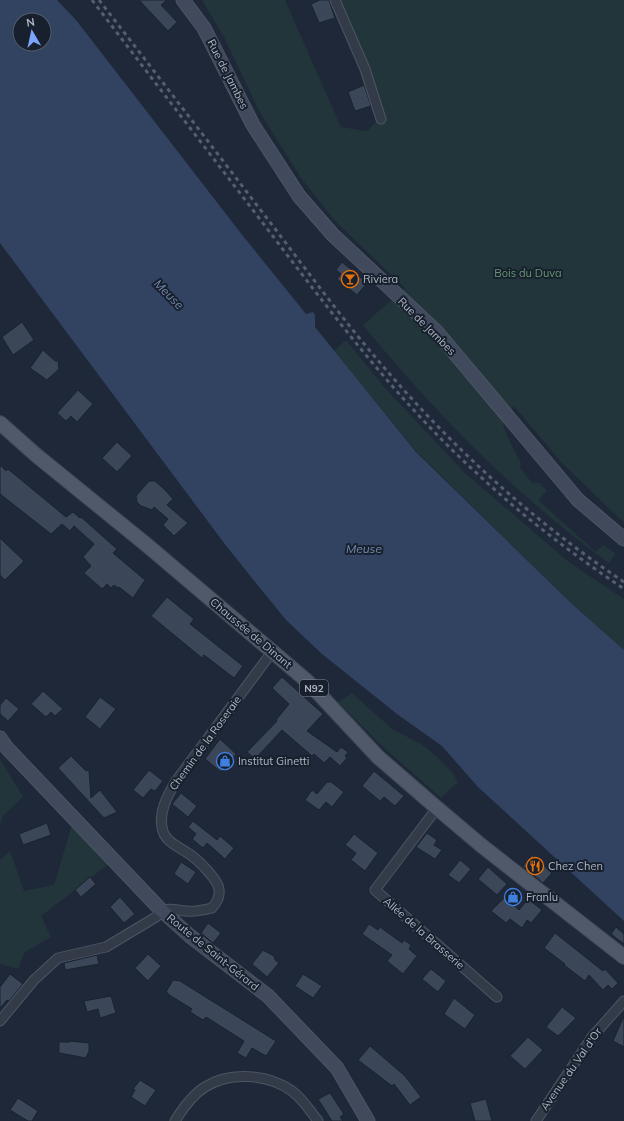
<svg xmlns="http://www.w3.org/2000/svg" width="624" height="1121" font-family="Mulish,sans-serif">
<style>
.green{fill:#21353a}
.water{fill:#324261;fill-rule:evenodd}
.building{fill:#3b4659;stroke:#1a222f}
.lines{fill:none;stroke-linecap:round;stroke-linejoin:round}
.street-casing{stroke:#4d5564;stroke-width:11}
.secondary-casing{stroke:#4d5564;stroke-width:15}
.primary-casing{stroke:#3c4452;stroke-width:16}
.street{stroke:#333b49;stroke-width:9}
.secondary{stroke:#41495c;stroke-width:13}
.primary{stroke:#505969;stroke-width:14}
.rail{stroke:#545e70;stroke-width:3;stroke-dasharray:4 4;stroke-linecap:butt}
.labels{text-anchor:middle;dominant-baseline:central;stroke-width:4;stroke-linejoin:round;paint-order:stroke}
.shield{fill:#18202d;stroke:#808898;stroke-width:1}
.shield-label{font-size:10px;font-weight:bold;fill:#adb5c6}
.street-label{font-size:11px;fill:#adb5c6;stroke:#18202d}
.park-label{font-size:11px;fill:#649773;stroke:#18202d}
.poi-label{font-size:11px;fill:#adb5c6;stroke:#18202d;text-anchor:start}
.water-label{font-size:12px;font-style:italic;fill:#7489b0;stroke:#18202d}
</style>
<rect width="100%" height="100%" fill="#1f2839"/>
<path class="green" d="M202,0H285L341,127L367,131L379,119L337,0H624V523L562,463L514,406L503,424L508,438L521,463L520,467L532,483H540L547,491L538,500L596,552L603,545L616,554L609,563C516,496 436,414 363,325L405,288L335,221L301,178L259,111L224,37Z
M346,340L385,388L465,473L570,563L624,599V650L571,603L416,451L334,351Z
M352,693L392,729L421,744L435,755L452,772L458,782L441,798L382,746L338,702Z
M0,759L23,797L3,816L0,824Z
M74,818L114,860L41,916L51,937L25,952L18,969L0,964V860L10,851L24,891L54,885Z"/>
<path class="water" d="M0,0H57L76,20L243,236L306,314L313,312L315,315V327L416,452L571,603L624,650V921L478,787L442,746L397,714L322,654L286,620L227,547L0,243ZM20,20H44V44H20Z"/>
<path class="building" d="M139,0H167L161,5L177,22L168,31Z
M320,0H329L335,18L319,23L311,4Z
M364,85L371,106L355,111L348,92Z
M342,262L367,283L357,295L337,279L341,274L336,270Z
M22,322L34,340L13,355L2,337Z
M43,350L55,361H58L59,369L47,380L30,368Z
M78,390L93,404L77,422L71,416L66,421L57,413Z
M117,442L132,456L117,472L102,458Z
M0,465L6,471L8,469L66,517L73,512L80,518L81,517L117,549L113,553L145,580L133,598L119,587L118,588L114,585L111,588L107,584L102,589L84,573L91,566L83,557L94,544L74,526L70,531L62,524L51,534L0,494Z
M149,481H155L165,490L173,499L167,505L188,523L174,536L163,525L168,519L154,507L152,510L141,506L137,502L136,496Z
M0,538L24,561L5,580L0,575Z
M167,597L194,619L190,624L243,666L234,678L204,655L202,658L151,616Z
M282,677L323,714L307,731L337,752L341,747L348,752L345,756L347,758L340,766L330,757L324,763L314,754L312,756L282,730L255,759L247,752L277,721L276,720L289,704L272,688Z
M43,691L63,709L55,716L51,712L46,717L31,704Z
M100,697L116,709L100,729L85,717Z
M6,698L19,709L8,721L0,714V705Z
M220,739L236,754L221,772L205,759Z
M71,756L86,771L89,770L91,798L100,790L117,812L104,818L58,768Z
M149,770L163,781L155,791L151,789L143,798L133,790Z
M374,771L404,796L395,806L384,797L380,801L362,786Z
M327,782H331L344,792L332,807L326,802L319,810L305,800L312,790L317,794Z
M181,793L197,806L188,817L172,804Z
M193,821L217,840L220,836L234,848L225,859L207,843L203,848L192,839L196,834L188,827Z
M47,823L51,835L23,845L19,834Z
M427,833L437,840L434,845L442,850L435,859L416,847Z
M354,834L378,853L365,871L351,860L356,853L345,845Z
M532,855L552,873L543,883L523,866Z
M460,860L471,869L459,883L448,875Z
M181,862L196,872L188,884L174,874Z
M488,867L507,884L497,895L478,879Z
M90,877L96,884L81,897L75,890Z
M120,897L135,914L124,923L110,907Z
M505,897L519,910L528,899L542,910L531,923L527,920L522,928L510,919L506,923L491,911Z
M208,923L221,933L213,943L201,933Z
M369,924L378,930L380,927L402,943L404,940L411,945L409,949L417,956L403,974L387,961L392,955L362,934Z
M616,927L624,934V944L611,934Z
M555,933L603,971L605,969L618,983L612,989L608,985L603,990L589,975L585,981L564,965L565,964L544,948Z
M263,950L274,956L275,960L279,963L267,977L252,964Z
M148,954L161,966L148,981L135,968Z
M97,955L99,964L65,970L64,963Z
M431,969L446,981L438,992L422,979Z
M10,974L23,984L9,1001L7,1000L0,1008V987Z
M303,974L322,986L313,998L295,986Z
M173,980L180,981L276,1041L266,1056L252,1048L246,1058L237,1053L244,1041L206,1017L203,1020L190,1012L192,1009L171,996L166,992Z
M111,996L116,1013L100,1018L98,1009L87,1012L84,1001Z
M454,998L475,1015L465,1029L444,1014Z
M562,1007L576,1018L558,1036L546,1027Z
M624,1016V1047L613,1041Z
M528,1037L543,1050L525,1069L510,1056Z
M70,1041L89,1043V1051L86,1058L59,1053V1042H70Z
M370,1046L405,1076L421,1097L410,1105L394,1084L392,1086L358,1060Z
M140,1080L156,1090L145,1106L131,1097L135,1090L133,1089Z
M330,1093L344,1114L340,1117L343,1121H332L318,1099Z
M18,1098L38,1111L32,1121H28L10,1110Z
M486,1099L492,1121H475L470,1103Z"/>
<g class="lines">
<g class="street-casing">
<path id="street" d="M335,0L365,69L381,119
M437,808L375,890L497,997
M0,1021L34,980L58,958L106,947L156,917C166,905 173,910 186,911C194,912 204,910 212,908C217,902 220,897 219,889C218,880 199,861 192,856C181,847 164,843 162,827C159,810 168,795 176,781L272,652
M175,1121C183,1108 192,1095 205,1087C230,1071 268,1074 292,1091C303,1099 310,1111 318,1121
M536,1121L592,1037L624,1001"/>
</g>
<g class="secondary-casing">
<path id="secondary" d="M183,0L204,28L253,125L299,196L333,235L437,332L578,500L624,539
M0,738L7,748L161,910L190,936L268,996L337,1068L368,1121"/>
</g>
<g class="primary-casing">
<path id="primary" d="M0,423L36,455L148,546L307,681L378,757L437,808L482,846L624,957"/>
</g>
<use href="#street" class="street"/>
<use href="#secondary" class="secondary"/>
<use href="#primary" class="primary"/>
<path class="rail" d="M92,0C153,80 214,159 275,239C339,323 403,407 482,478C526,519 574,555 624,589
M99,0C155,72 210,144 266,217C306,269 345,323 388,372C457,452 536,523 624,582"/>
</g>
<defs>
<g id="bar-ring" transform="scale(0.9)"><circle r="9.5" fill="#18202d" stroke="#e8710a" stroke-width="1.5"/><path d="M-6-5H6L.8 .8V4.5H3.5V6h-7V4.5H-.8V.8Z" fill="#e8710a"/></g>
<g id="shop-ring" transform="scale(0.9)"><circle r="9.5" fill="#18202d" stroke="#3f7fe0" stroke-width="1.5"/><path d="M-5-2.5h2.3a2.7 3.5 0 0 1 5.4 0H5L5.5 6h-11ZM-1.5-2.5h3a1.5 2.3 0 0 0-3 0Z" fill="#3f7fe0"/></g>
<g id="restaurant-ring" transform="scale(0.9)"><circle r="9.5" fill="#18202d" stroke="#e8710a" stroke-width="1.5"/><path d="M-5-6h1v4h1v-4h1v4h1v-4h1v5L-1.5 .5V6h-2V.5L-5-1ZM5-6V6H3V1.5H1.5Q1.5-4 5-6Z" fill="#e8710a"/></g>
</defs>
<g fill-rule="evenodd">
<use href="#bar-ring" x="350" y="279"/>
<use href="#shop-ring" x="225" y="761"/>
<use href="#restaurant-ring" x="535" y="866"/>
<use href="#shop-ring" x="513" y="897"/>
</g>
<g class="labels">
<rect class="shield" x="300" y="680" width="28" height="16" rx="3"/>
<g class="shield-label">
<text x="314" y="688">N92</text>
</g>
<g class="street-label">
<text transform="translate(228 74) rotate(63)">Rue de Jambes</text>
<text transform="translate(427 326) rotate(45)">Rue de Jambes</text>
<text transform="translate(251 633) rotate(40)">Chaussée de Dinant</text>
<text transform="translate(205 743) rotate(-54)">Chemin de la Roseraie</text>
<text transform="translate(424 933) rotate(41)">Allée de la Brasserie</text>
<text transform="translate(213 952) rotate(39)">Route de Saint-Gérard</text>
<text transform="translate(571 1069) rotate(-55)">Avenue du Val d'Or</text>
</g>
<g class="park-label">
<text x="528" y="273">Bois du Duva</text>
</g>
<g class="poi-label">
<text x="363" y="279">Riviera</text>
<text x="238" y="761">Institut Ginetti</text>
<text x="548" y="866">Chez Chen</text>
<text x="526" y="897">Franlu</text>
</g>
<g class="water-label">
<text transform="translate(169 294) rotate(45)">Meuse</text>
<text x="364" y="548">Meuse</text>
</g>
</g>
<g transform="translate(32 32) rotate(351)"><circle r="19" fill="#18202d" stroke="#545c6a"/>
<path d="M0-3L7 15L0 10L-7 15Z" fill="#7ba5fd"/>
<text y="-6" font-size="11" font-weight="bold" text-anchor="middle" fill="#adb5c6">N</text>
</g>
</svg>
